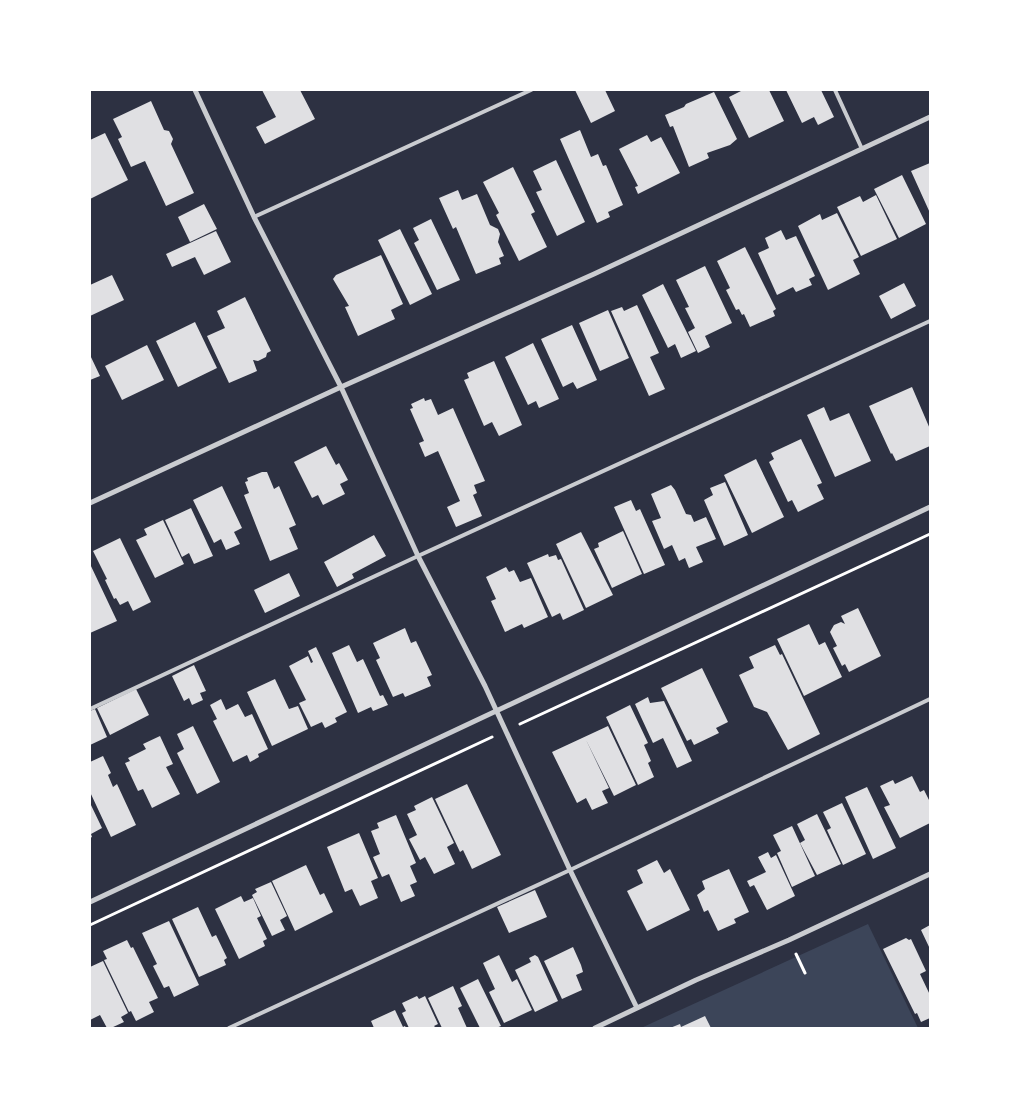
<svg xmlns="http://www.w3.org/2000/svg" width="1020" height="1118" font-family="'PT Sans Narrow',sans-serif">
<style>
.green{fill:#3c4559}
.building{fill:#e0e0e3}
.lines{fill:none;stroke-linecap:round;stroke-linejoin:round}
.path{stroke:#fff;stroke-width:3}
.service{stroke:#caccd0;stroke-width:4}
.minor{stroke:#caccd0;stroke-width:5}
</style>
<rect width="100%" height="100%" fill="#2d3142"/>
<path class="green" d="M868,924L918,1028H641Z"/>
<path class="building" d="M262,90H300L315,119L265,144L256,127L276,117Z
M575,90H605L615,111L591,123Z
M743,90H769L784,121L749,138L729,97Z
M786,90H821L834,117L818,125L814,117L802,123Z
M714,92L737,139L730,145L707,153L709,158L689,167L673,126L670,127L665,115L684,107L686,104Z
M151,101L164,130L169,131L173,139L171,144L194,193L166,206L145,161L131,167L118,139L122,137L113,119Z
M580,130L591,157L598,154L603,166L606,165L623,205L608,212L610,217L597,223L560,139Z
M105,133L128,180L90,199V140Z
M647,135L651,142L661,137L680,173L638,194L635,187L638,186L619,149Z
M556,160L585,222L557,236L536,192L542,190L533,171Z
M930,163V213L911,171Z
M513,167L535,212L531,214L547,247L519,261L496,215L499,213L483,182Z
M902,175L926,224L899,238L874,189Z
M458,190L462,200L477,194L490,225L498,229L500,234L498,242L504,256L499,258L501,264L476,274L456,227L453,229L439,198Z
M876,195L897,239L861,256L837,207L860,196L863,202Z
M204,204L217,229L190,242L178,217Z
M837,213L859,257L853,260L860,274L828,290L798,226L820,214L822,220Z
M431,219L460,280L437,290L414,243L419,240L413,228Z
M400,229L432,294L410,305L378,240Z
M781,230L786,240L796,236L815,276L809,279L812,285L796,292L793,287L777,295L758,253L769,248L765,238Z
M216,231L231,262L204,275L195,257L172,267L166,254Z
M745,247L776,309L773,311L775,316L750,327L744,314L742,315L739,309L736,310L726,290L730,288L717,261Z
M381,255L403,304L391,310L395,319L358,336L345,307L349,306L333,279L336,275Z
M705,266L732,323L705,336L710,347L698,353L688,332L695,328L685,308L689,307L676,280Z
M112,275L124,300L90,316V285Z
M904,283L916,306L891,319L879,296Z
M663,284L696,351L681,358L675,344L668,348L642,295Z
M245,297L271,351L267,353L266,357L258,361L253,360L257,371L229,383L207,336L225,328L217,311Z
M637,305L659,353L650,357L665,389L649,396L611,311L622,307L624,311Z
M608,310L629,358L600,371L579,323Z
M195,322L217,368L178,387L156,341Z
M572,325L597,380L577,389L573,382L563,387L541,339Z
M533,343L559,399L539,408L536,401L528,405L505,357Z
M147,345L164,380L122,400L105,366Z
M90,355L100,376L90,380Z
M494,361L522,425L499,436L492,422L484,426L464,380L469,378L467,373Z
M912,387L930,429V446L896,461L892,453L891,454L869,406Z
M424,398L425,401L431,399L438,415L453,408L485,481L474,485L477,493L473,495L482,516L456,527L447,507L460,501L438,451L425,457L419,443L424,441L410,409L413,408L411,404Z
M824,407L830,421L849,413L871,461L835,477L807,415Z
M801,439L822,483L817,485L824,499L798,512L792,500L788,502L769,462L774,459L771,453Z
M326,446L336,465L339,463L348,480L340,484L345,494L323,505L318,495L312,498L294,462Z
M756,459L784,517L752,533L724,475Z
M262,472H267L274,489L279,486L296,525L289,528L298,549L270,561L244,495L249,493L245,482L248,481L247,478Z
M725,482L748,535L724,546L704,500L713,495L710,488Z
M671,485L675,490L686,514L691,515L694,522L706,517L716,539L696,547L703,562L689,568L685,558L679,561L672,545L664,549L652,521L661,518L651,494Z
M222,486L242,528L234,532L240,544L226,550L221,539L214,543L193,500Z
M631,500L636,511L640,509L665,565L644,574L614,507Z
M191,508L213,556L194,564L189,553L182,557L165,520Z
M163,520L184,564L155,578L136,540L147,535L144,529Z
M623,531L642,574L612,588L594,549L599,547L598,543Z
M581,532L613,595L586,608L556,544Z
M374,535L386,556L352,574L354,578L337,587L324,562Z
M120,538L151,602L133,611L128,601L120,605L116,598L114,599L105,580L107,579L93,551Z
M548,554L549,557L556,555L558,560L561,559L584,610L563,620L560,613L552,617L527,563Z
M90,564L117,621L90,633Z
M506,567L509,572L514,570L520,582L531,578L548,617L524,628L522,624L505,632L491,601L496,599L486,577Z
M289,573L300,596L265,613L254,590Z
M858,608L881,656L849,672L845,664L842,666L833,648L837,646L830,632L834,625L841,622L845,624L841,616Z
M809,624L819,645L825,642L842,677L804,696L777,639Z
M405,628L411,643L416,641L432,675L427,677L431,686L405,697L403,693L393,697L376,660L380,658L373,643Z
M349,645L357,662L363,659L380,696L383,695L388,705L373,711L371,707L358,713L332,653Z
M775,645L780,655L782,654L820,734L788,750L767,712L754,707L739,675L754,668L749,657Z
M316,647L347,712L335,718L337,722L325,728L322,722L311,727L299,703L306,700L289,666L308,656L311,663L313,662L308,651Z
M194,665L206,691L200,693L203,700L192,705L189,698L184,701L172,676Z
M702,668L728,722L716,728L719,733L694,745L691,739L687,741L661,688Z
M275,679L289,709L298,706L308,729L272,746L247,692Z
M136,689L149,715L110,735L97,708Z
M648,697L650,703L664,701L692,761L677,768L663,738L653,743L635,704Z
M221,699L226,710L238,704L245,717L252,714L268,749L258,754L259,757L250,762L247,755L233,762L213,721L217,719L210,705Z
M630,705L648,743L644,745L651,761L648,763L654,777L638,785L606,717Z
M95,709L107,737L90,745V711Z
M193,726L220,782L197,794L177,753L184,749L177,734Z
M608,726L636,785L614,796L586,740L609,788L602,791L608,803L592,810L586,798L577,803L552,752Z
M160,736L173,764L166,767L180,794L152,808L143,789L138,791L125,763L130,761L128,758L146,749L143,744Z
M103,756L111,773L108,775L113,787L117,784L136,825L111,837L90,792V762Z
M912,776L920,792L924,790L930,802V823L900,838L884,807L890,805L880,786L893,780L895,784Z
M467,784L501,855L472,869L463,850L460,852L435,799Z
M867,787L896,848L873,859L845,797Z
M432,797L454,843L447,847L455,864L434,874L425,857L420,860L409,839L417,835L407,814L416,810L414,806Z
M90,803L102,828L91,834L92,837L90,838Z
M842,803L866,854L843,865L827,830L831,828L823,812Z
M817,814L841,864L817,875L800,843L805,840L797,824Z
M396,815L416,863L410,866L417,882L410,885L415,896L401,902L389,874L382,877L373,857L380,854L371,831L379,828L377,823Z
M792,826L815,876L792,887L777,853L781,851L773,835Z
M359,833L378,878L371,881L378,898L360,906L352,889L345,892L327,847Z
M768,852L771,858L776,855L795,896L767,910L754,885L750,887L747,881L766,872L758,857Z
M657,860L664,873L670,869L690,910L647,931L627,891L643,883L637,870Z
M306,865L320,895L324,893L333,912L295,931L272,881Z
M729,869L749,912L734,919L736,923L718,931L708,910L704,912L697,895L705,889L702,881Z
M271,882L287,916L280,920L285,930L272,936L252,895L257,892L255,889Z
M535,890L547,917L509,933L497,907Z
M241,896L244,902L253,898L261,916L257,918L267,939L263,941L265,946L239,959L215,909Z
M198,907L212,937L216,935L227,958L224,960L226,965L199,977L172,919Z
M169,921L199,985L174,997L169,986L164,988L153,966L157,964L142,933Z
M930,925V949L921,930Z
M906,938L909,940L911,939L926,971L920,974L930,995V1018L921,1022L917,1013L915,1014L883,949Z
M127,940L131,948L133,947L158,998L149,1002L154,1012L136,1021L131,1011L129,1012L104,960L107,959L103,951Z
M573,947L581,965L583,972L576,975L582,990L562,999L544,961Z
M499,955L512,982L517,979L532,1010L504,1023L489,992L495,989L483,963Z
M535,955L538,957L558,1001L535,1012L515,970L531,962L529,958Z
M103,961L128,1013L121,1017L124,1022L111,1028H107L100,1015L90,1020V967Z
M478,979L501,1026L496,1028H480L460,988Z
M453,986L462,1006L458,1008L467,1028H442L428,998Z
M417,996L419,999L425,996L438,1024L434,1026L436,1028H409L402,1013L406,1011L402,1003Z
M395,1010L403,1027L405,1026L406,1028H374L371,1021Z
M705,1016L711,1028H670L680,1024L681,1027Z"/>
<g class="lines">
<path class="path" d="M520,724L930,534
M90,925L492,737
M796,954L805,973"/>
<path class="service" d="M835,90L862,149
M254,217L531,90
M90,709L418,556L930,321
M229,1028L570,870L930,699"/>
<path class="minor" d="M195,90L254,217L341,387L418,556L485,686L570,870L637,1008
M90,503L341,387L594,274L930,117
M90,902L930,507
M595,1028L696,980L789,940L930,874"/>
</g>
<rect width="1020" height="1118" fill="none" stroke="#ffffff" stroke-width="182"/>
</svg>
